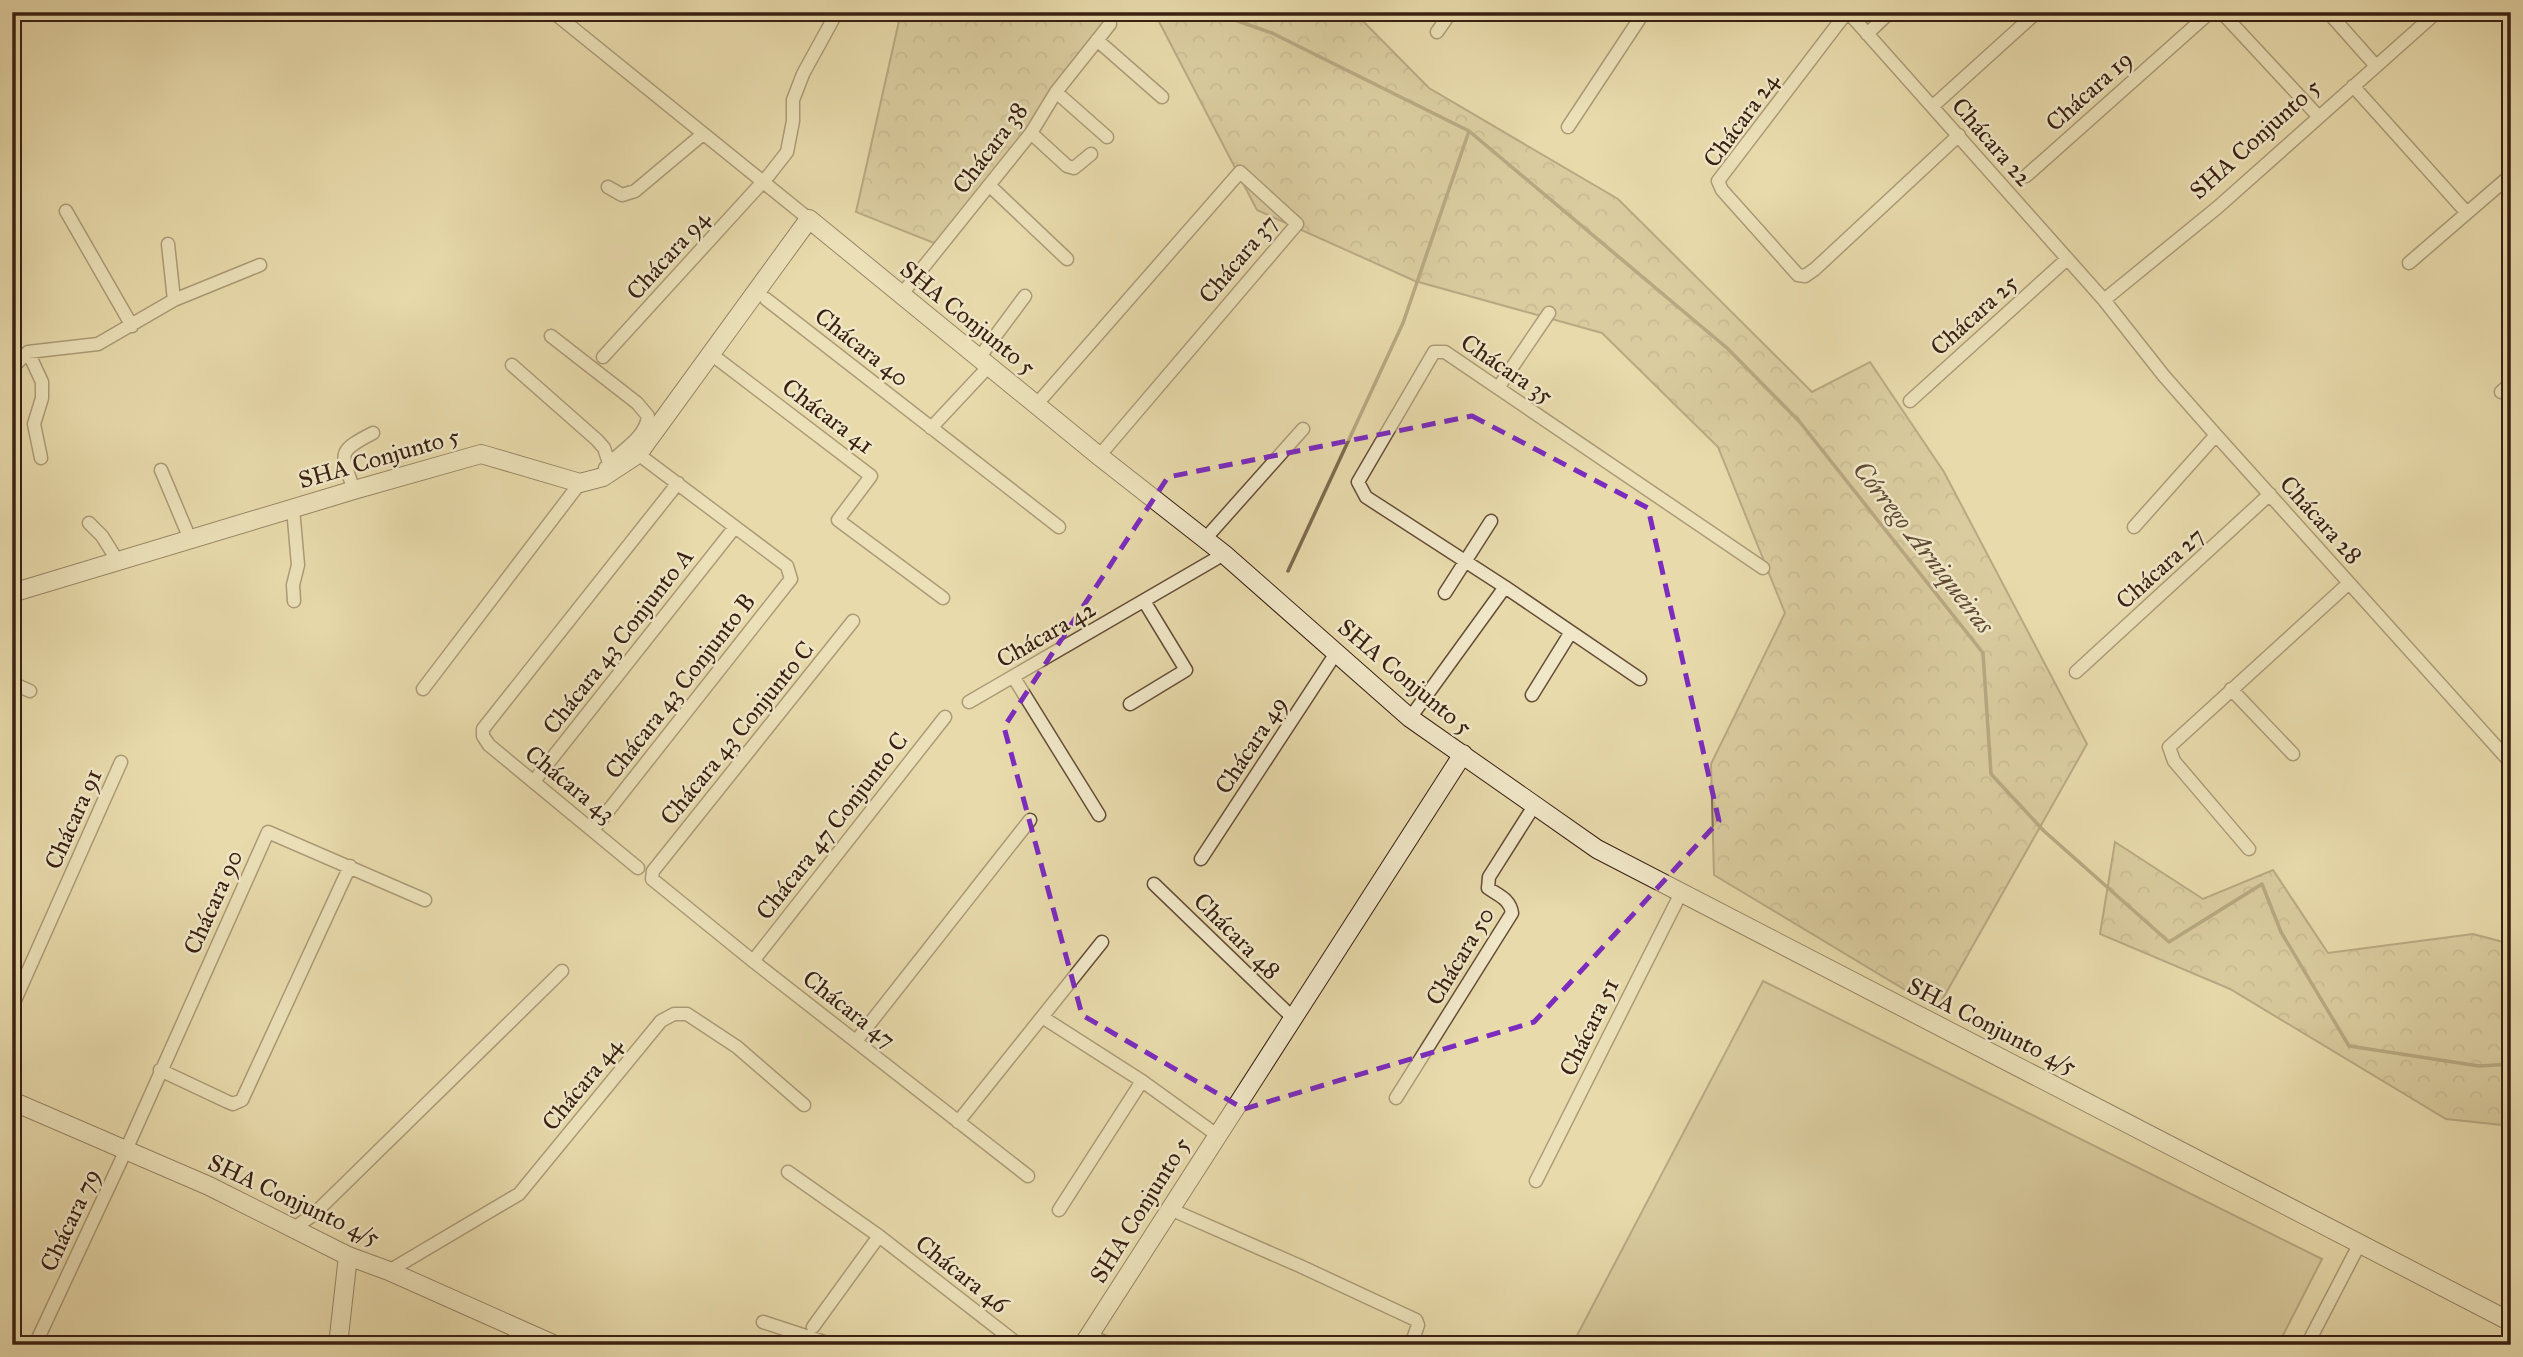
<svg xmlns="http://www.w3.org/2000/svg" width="2523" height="1357" font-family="'IM FELL Great Primer',serif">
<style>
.green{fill:#caba91;stroke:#826d52;stroke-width:2}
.forest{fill:url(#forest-crowns);stroke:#826d52;stroke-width:2}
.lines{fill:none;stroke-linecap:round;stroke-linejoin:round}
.stream{stroke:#7e6a4f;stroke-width:3.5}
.street-casing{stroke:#654e38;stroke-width:15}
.secondary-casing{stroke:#392012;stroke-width:20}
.street{stroke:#f0e7c8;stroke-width:12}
.secondary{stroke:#f0e7c8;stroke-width:18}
.marked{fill:none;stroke:#7b2cbf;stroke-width:5;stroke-dasharray:14 9;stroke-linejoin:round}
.labels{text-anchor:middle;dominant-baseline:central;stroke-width:5;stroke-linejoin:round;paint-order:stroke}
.street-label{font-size:24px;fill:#392012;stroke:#f0e7c8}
.water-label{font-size:26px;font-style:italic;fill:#614b35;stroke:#f0e7c8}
</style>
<defs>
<pattern id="forest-crowns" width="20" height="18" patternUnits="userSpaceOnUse" patternTransform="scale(1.75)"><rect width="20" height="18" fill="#caba91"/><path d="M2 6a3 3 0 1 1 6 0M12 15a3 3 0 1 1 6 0" fill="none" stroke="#a59775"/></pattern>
</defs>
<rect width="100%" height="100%" fill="#e8daab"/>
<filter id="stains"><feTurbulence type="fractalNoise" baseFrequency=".00286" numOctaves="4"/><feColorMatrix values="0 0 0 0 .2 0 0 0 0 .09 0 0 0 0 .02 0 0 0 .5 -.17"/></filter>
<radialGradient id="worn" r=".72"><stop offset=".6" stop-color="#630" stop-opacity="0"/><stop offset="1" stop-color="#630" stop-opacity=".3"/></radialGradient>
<path class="green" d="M1763,981L2322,1259L2278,1345H1572Z"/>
<path class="forest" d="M901,12H1114L944,247L856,212Z
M1154,12H1354L1429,88L1618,199L1812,392L1870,362L1944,472L2087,744L1937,1009L1714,875L1711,764L1785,613L1718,447L1602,333L1415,281L1257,210Z
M2115,842L2203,899L2273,870L2328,953L2473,934L2511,944V1126L2446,1119L2230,989L2100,934Z"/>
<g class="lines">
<path class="stream" d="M1212,12L1272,33L1469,131L1727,348L1799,421L1983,653L1991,774L2044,831L2169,942L2262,884L2281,932L2349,1046L2479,1066L2511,1064
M1239,12L1245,22
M1288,571L1403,323L1469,131"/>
<g class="street-casing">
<path id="street" d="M553,12L809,219
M1847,12L1718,181L1722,190L1798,275L1805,276L1815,269L1959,135
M1848,12L2104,300L2164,376L2216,435L2511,763
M2216,12L2225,16L2318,116
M2328,12L2376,66
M1437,32L1451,12
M1867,34L1890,12
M1097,40L1162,97
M2353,86L2467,213
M1056,92L1107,137
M1933,106L2037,12
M1568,127L1644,12
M1031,133L1067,166L1074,168L1091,154
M2026,176L2207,15L2213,12
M990,186L1067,259
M608,187L622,195L635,191L703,134
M66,211L132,326
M168,244L174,300
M2409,263L2511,175
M901,295L1031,133L1056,92L1110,24
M766,299L1059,527
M2104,300L2218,207L2437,12
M551,336L637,403L648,416C646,439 618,452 605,468
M28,352L42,382V398L34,424L41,458
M711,354L871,476L838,520L943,598
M603,357L769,175L787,152L793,121V100L803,74L837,12
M979,358L1025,296
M512,365L597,440L604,448L609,463
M12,368L28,352L98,344L174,300L260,265
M1498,388L1549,313
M2501,392L2511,383
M1910,401L2067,259
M1036,405L1240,172L1297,224L1099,456
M931,428L989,366
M161,470L190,539
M354,490C341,453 336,452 373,433
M293,508L298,565L293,585L294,601
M89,523L102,536L117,560
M2134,527L2216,435
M1205,539L1303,429
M1505,587L1640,679
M1445,593L1491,521
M853,621L653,871L652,879L753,961L1028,1176
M2076,672L2270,494
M1014,678L1099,815
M12,683L30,691
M423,689L580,483
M2231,689L2293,754
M1532,695L1571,632
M969,702L1224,554
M1130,704L1186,670L1144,601
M1410,718L1505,587L1366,497L1358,482L1434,352H1445L1763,568
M534,781L735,527
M593,830L791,579L787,566L638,454
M2249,849L2174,761L2169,747L2349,583
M1201,859L1336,653
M638,868L489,745L483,736V729L678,483
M1154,884L1292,1017
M753,961L945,717
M12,1007L121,762
M1042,1017L1142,1081L1217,1135
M856,1041L1030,820
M160,1070L228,1102L233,1104L242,1100L350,866
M1396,1098L1512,913C1510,899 1499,896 1488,888L1489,877L1534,806
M958,1122L1102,942
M788,1172L879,1236L1019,1345
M1536,1181L1681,893
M1171,1207L1179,1213L1300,1266L1416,1320L1418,1325L1411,1345
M1059,1210L1142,1081
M294,1228L313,1215L562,971
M389,1271L519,1194L661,1021L674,1014H687L737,1047L804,1105
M763,1322L833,1345
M813,1327L879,1236
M1089,1336L1113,1345
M35,1345L126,1150L268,832L425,900
M2307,1345L2360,1243"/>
</g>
<g class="secondary-casing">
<path id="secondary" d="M12,593L354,490L481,454L580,483L603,477L638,454L809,219L1099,456L1224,554L1410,718L1597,849L2511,1322
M12,1101L209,1186L348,1256L389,1271L555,1345
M338,1345L348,1256
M1083,1345L1463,754"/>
</g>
<use href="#street" class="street"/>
<use href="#secondary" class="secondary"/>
</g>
<path d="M0 0H2523V1357H0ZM1472,416L1648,508L1719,821L1534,1022L1244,1109L1082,1015L1004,727L1168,477Z" fill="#e8daab" fill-opacity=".55" fill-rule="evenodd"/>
<path class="marked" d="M1472,416L1648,508L1719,821L1534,1022L1244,1109L1082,1015L1004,727L1168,477Z"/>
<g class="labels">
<g class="street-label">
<text transform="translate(2089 91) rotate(-42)">Chácara 19</text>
<text transform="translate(1741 120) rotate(-54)">Chácara 24</text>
<text transform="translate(2255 139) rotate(-42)">SHA Conjunto 5</text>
<text transform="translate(1992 142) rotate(49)">Chácara 22</text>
<text transform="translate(990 148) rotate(-53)">Chácara 38</text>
<text transform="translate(668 255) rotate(-48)">Chácara 94</text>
<text transform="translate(1238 259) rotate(-50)">Chácara 37</text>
<text transform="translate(1974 315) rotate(-42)">Chácara 25</text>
<text transform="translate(968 318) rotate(39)">SHA Conjunto 5</text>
<text transform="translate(862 347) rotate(38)">Chácara 40</text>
<text transform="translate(1507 369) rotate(34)">Chácara 35</text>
<text transform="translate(828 416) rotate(37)">Chácara 41</text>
<text transform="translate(379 458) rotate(-16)">SHA Conjunto 5</text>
<text transform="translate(2321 520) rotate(48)">Chácara 28</text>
<text transform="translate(2160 568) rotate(-42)">Chácara 27</text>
<text transform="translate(1046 634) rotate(-30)">Chácara 42</text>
<text transform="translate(618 641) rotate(-52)">Chácara 43 Conjunto A</text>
<text transform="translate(1405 677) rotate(40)">SHA Conjunto 5</text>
<text transform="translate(680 686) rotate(-52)">Chácara 43 Conjunto B</text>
<text transform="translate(737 733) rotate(-51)">Chácara 43 Conjunto C</text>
<text transform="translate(1251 745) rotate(-57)">Chácara 49</text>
<text transform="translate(570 784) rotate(39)">Chácara 43</text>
<text transform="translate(73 819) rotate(-66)">Chácara 91</text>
<text transform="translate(832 826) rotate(-52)">Chácara 47 Conjunto C</text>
<text transform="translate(213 902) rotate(-66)">Chácara 90</text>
<text transform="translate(1237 936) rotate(45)">Chácara 48</text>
<text transform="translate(1460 956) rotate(-59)">Chácara 50</text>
<text transform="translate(849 1009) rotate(38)">Chácara 47</text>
<text transform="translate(1992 1026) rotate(27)">SHA Conjunto 4/5</text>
<text transform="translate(1589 1027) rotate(-64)">Chácara 51</text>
<text transform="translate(582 1084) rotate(-51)">Chácara 44</text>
<text transform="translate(294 1200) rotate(25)">SHA Conjunto 4/5</text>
<text transform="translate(1140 1210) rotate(-58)">SHA Conjunto 5</text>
<text transform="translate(70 1220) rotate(-65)">Chácara 79</text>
<text transform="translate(962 1274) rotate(38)">Chácara 46</text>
</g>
<g class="water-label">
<text transform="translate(1924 547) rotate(52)">Córrego Arniqueiras</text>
</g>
</g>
<rect width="2523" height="1357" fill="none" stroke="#e8daab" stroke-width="42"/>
<rect x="14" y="14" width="2495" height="1329" fill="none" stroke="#392012" stroke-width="3.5"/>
<rect x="21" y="21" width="2481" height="1315" fill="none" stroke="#392012" stroke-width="2"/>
<rect width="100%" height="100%" filter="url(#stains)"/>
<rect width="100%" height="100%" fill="url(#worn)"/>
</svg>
